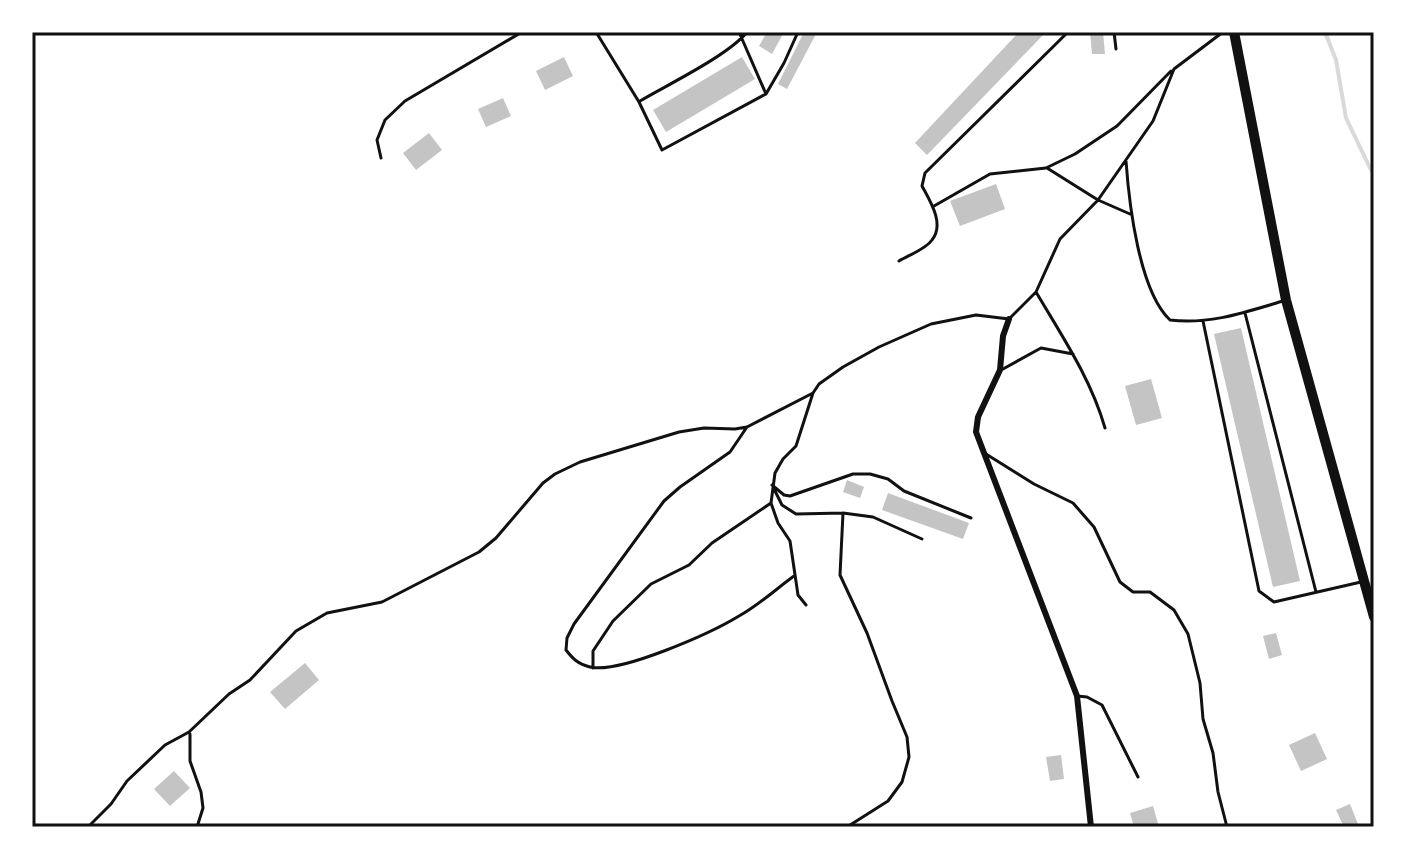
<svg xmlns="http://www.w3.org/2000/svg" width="1406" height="859" font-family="Ubuntu,sans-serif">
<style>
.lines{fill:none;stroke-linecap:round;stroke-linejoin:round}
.stream{stroke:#d9d9d9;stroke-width:4}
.building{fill:#c4c4c4}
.service{stroke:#111;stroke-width:3}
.minor{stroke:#111;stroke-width:6}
.primary{stroke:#111;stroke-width:10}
.neatline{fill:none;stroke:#111;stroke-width:3}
</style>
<rect width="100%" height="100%" fill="#fff"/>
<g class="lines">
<path class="stream" d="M1325,32L1336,60L1346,118L1370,168L1374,173"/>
</g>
<path class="building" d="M767,32H784L772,54L759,46Z
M804,32H817L787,89L778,84Z
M1019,32H1046L927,155L915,143Z
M1090,32H1103L1105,54H1092Z
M564,57L573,76L545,90L536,71Z
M742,57L755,79L666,132L653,110Z
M503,98L511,116L486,127L478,109Z
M429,133L442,150L416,170L403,153Z
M996,184L1005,209L960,226L950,201Z
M1241,328L1300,581L1273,587L1214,334Z
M1151,379L1162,418L1136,425L1125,386Z
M847,480L864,487L860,498L843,492Z
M888,493L969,523L963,539L882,510Z
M1276,633L1282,655L1269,659L1263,636Z
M305,663L319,680L285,709L270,692Z
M1315,733L1327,759L1301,771L1289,745Z
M1061,755L1064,779L1050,781L1046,757Z
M174,771L190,788L170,806L154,789Z
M1350,804L1358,824L1350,827H1344L1336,810Z
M1153,806L1159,827H1134L1130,813Z"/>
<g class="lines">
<path class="service" d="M596,32L639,102L662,150L766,94L784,63L798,32
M739,32L766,94
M1114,32L1116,49
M640,101C667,85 729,55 747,32
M381,158L377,140L385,120L405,101L522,32
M1126,161C1129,203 1139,291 1170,320C1209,325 1246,312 1283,301
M1047,168L1098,200L1130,214
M934,206L990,174L1046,168L1075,154L1117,126L1171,71
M899,261C909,255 926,249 932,240C945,224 930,201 922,186L925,173L1068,32
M1036,292C1062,336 1091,379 1105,428
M1245,313L1316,592
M1203,321L1259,591L1274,602L1361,582
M1003,369L1041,348L1073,354
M747,427L730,452L680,487L664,501L574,624L567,638L566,650C573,659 578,664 590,667C620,674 711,633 739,616C759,605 776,589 794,576
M986,454L1034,484L1073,503L1094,527L1120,582L1133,592H1150L1174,610L1188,634L1200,683L1203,719L1213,753L1218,792L1227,827
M772,485L784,495L790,496L853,474H870L888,479L904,491L971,518
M774,489L782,505L796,514L843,513L873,517L922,539
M843,513L840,575L867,633L892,701L907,737L909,757L902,782L888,801L847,827
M806,605L798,595L790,541L778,523L771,503L775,473L783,459L796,446L813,393L819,384L843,367L879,347L931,324L976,315L1009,319L1036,292L1060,239L1098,200L1153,121L1174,69L1223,32
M593,668V651L613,621L651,584L689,565L712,543L771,503
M1077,696L1087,697L1102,705L1138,777
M190,734V761L201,792L203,808L197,827
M88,827L111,804L127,781L165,745L189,732L229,694L250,680L296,631L327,613L382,602L479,552L496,538L543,483L555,474L580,462L679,432L704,428L735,429L747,427L813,393"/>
<path class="minor" d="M1009,319L1003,336L1000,370L978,417L976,432L1077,696L1091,827"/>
<path class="primary" d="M1234,32L1286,300L1374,617"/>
</g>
<rect width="1406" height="859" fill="none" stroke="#ffffff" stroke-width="68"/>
<rect x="34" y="34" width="1338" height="791" class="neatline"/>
</svg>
